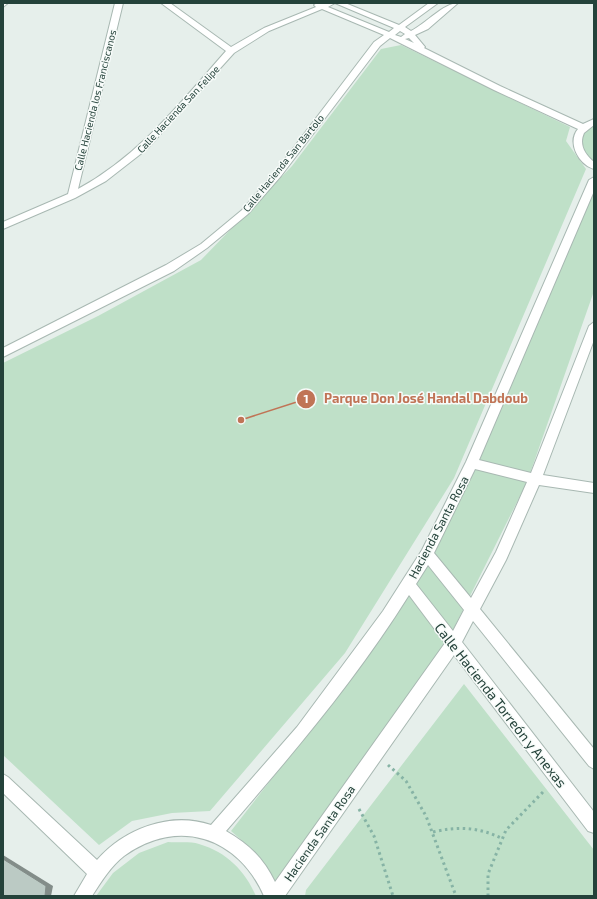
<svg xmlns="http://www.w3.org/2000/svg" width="597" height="899" font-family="'Exo 2',sans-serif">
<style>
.green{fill:#bfe0c8}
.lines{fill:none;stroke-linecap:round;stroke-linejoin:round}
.minor-casing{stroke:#a8b8b2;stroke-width:2}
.path{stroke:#86b3a5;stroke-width:3;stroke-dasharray:2.5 3.5;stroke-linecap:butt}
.minor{fill:#fff;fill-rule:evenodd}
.shaded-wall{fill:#838d89}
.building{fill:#bbcac4;stroke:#838d89}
.labels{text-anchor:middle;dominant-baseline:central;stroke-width:3;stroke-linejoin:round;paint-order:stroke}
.far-street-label{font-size:10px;fill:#24423a;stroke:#f7fbf9}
.street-label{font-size:12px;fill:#24423a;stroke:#f7fbf9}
.near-street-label{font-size:14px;fill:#24423a;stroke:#f7fbf9}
.leader{fill:none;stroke:#c07456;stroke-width:1.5}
.callout-dot{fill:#c07456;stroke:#f7fbf9;stroke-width:1.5}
.mark-label{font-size:12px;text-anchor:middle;font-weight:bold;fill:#fff}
.callout-label{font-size:13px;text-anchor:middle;font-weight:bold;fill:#c07456;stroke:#f7fbf9;stroke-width:3;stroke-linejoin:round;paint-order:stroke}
</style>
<rect width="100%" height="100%" fill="#e6efeb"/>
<path class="green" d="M401,45L570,127L566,141L586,169L454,478L345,653L210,811L172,813L132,821L99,845L3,755V363L98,316L201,260L292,166L381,49Z
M594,126V163C580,149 573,137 594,126Z
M594,188V291L527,482L445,646L273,884L254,851L231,831L306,735L407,598L434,552L475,470Z
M464,684L594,850V896H305L306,890Z
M168,842C178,843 190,841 199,844C227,852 245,871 256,896H96L113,873L139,853Z"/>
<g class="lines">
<g class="minor-casing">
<path id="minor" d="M3,3H8L3,7Z
M115,3H123L78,189C140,155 180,103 226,51L161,3H170L231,47L264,28L316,7L314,5L317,3H335L328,7L389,32L394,28L335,3H345L399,25L429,3H438L405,27L411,31C425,24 444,3 458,3L428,29L415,35L425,47L424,48L500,86L583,124L594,119V125L584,133C579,144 584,154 594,162V169C578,164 567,142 578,129L494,90L390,38L380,46L281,176L248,214L207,248L174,271L3,357V348L166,265L201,244L242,210L275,172L374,42L384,35L322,9L269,31L234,53L147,149L106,181L75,198L3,229V222L68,194ZM400,31L405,34L401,37L395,35ZM409,38L414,43L405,39Z
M594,177V191L479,460L531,473L589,326L594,322V340L543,475L594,483V493L539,485L506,560L480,609L594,749V769L589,766L473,621L462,642L594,812V833L588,831L454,655L285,896H264C238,837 178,817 124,856C111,866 101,882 92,896H74L87,874L3,793V774L8,777L97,860C124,829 170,811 211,825L297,727L383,611L422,550L466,462L589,180ZM475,469L527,482L496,552L471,598L434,553ZM428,565L464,610L453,631L416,584ZM409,595L445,643L275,882C264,859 249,844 226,831C291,756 356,680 409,595Z"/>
</g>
<path class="path" d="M388,765L406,781L426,816L456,896
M359,809L374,836L393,896
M433,832C458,826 479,827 503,839
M488,896V874L506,830L544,791"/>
<use href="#minor" class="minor"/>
</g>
<path class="shaded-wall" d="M3,855L53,886L51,896H45L3,859Z"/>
<path class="building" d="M3,859L46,886L45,896H3Z"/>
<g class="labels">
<g class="far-street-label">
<text transform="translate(95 100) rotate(-76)">Calle Hacienda los Franciscanos</text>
<text transform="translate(178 109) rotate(-47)">Calle Hacienda San Felipe</text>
<text transform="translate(283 163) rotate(-51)">Calle Hacienda San Bartolo</text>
</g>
<g class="street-label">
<text transform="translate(438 527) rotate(-62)">Hacienda Santa Rosa</text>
<text transform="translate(319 833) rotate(-55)">Hacienda Santa Rosa</text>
</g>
<g class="near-street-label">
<text transform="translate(501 705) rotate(52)">Calle Hacienda Torreón y Anexas</text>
</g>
</g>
<path class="leader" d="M241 420L306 399"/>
<g class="callout-dot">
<circle cx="241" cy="420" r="4"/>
<circle cx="306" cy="399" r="10"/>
</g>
<g class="mark-label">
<text x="306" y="403">1</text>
</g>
<g class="callout-label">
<text x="426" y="403">Parque Don José Handal Dabdoub</text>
</g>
<rect width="597" height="899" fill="none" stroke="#24423a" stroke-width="8"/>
</svg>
